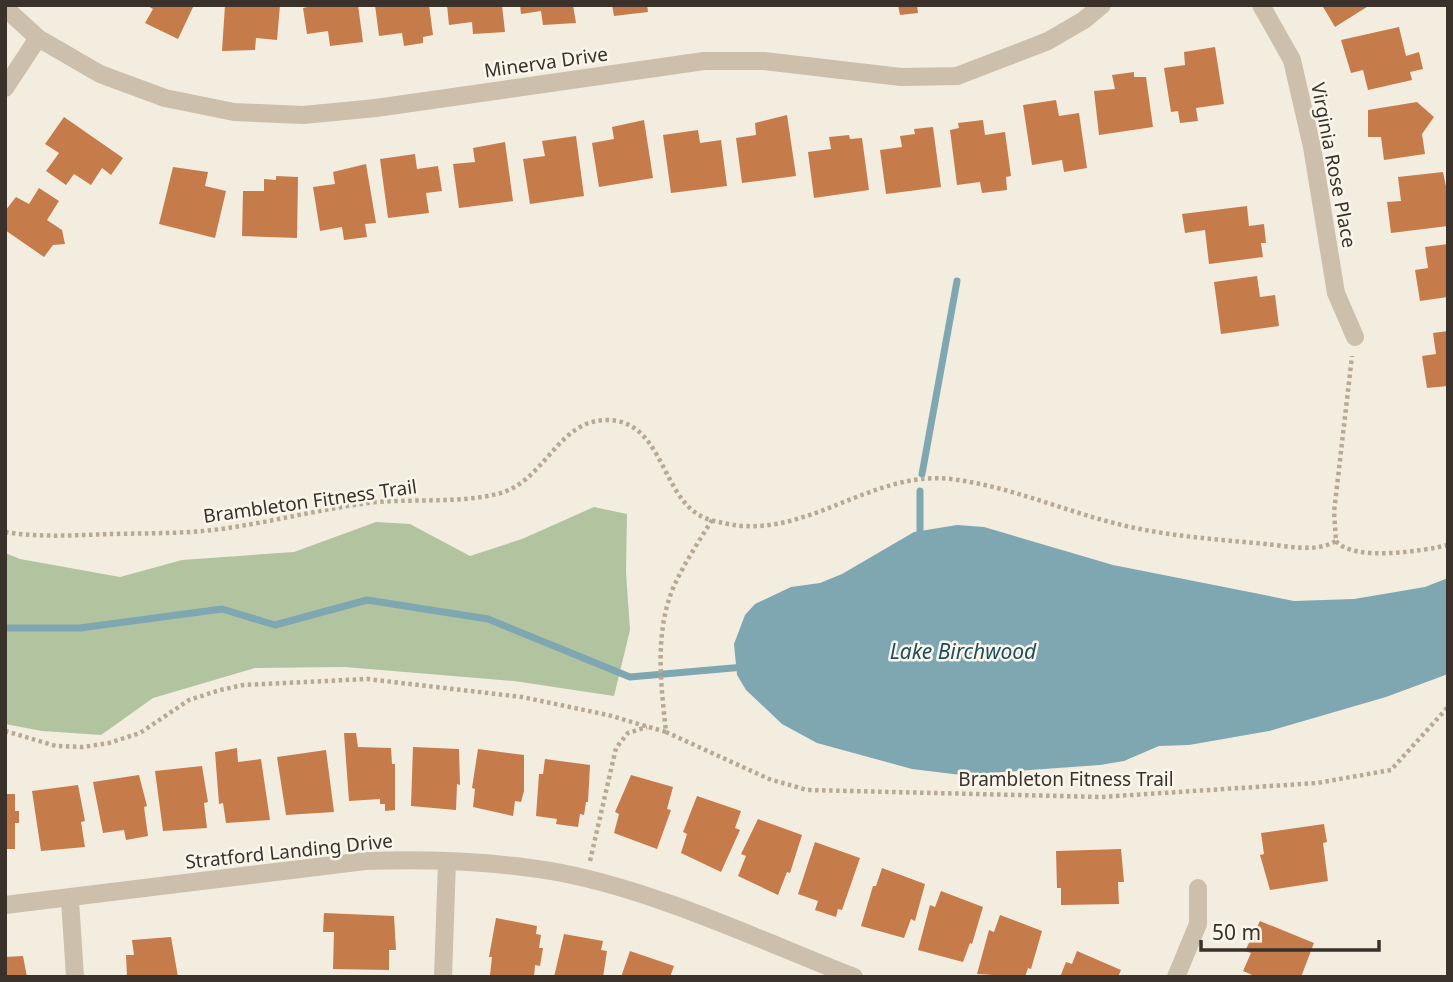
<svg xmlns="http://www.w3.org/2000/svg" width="1453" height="982" font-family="'Noto Sans',sans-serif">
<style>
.green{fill:#b1c39f}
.water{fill:#7ea7b1}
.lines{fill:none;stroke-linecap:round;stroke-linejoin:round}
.stream{stroke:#7ea7b1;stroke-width:7}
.building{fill:#c67b4b}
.path{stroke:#b8a995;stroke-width:4.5;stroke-dasharray:3.5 3.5;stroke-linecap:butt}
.minor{stroke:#ccbfab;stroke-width:18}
.labels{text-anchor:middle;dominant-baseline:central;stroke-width:5;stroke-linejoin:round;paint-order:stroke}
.street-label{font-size:19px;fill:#3a312a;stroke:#faf6ec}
.water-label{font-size:21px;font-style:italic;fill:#1f4f5c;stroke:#faf6ec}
</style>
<rect width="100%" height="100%" fill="#f3ede0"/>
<path class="green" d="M594,507L627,514L626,572L630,630L614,696L514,681L345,667L255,668L153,698L101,735L42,731L5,724V553L20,559L120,577L182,560L294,552L376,522L410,524L470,556L522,539Z"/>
<path class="water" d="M957,525L984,527L1113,565L1294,601L1354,599L1425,587L1448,578V674L1386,697L1269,731L1189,745L1159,746L1124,761L1100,765L961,775L912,769L817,743L782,724L746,690L737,675L734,644L745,615L755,604L791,587L820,583L842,574L914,532Z"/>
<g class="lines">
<path class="stream" d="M922,474L957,281
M920,539V491
M5,628H80L222,609L275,625L367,600L488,619L630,677L744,667"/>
</g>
<path class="building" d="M146,5H194L178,39L145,23L153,9Z
M225,5H280L277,40L256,38L255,50L222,51Z
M317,5H358L363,42L330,46L328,31L307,34L303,8Z
M375,5H429L433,35L423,37V43L404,46L402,33L379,36Z
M447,5H502L505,32L473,34L472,22L449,25Z
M520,5H573L576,23L543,25L541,11L521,14Z
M612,5H647L648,12L614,16Z
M898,5H917L918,13L900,15Z
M1322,5H1370L1335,27Z
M1399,27L1406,56L1419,52L1423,69L1410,72L1412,80L1368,90L1363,70L1351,73L1341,40Z
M1215,47L1224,104L1196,108L1198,121L1180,123L1178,111L1171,112L1164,68L1185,65L1184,52Z
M1134,72V77H1146L1153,127L1099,135L1094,91L1115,89L1112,75Z
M1056,100L1059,116L1079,113L1087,168L1064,172L1062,160L1032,165L1023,105Z
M1417,102L1434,117L1422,134L1425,154L1384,160L1381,137H1368V110Z
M787,115L796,176L742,183L736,138L756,135L755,123Z
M64,117L123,158L111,175L102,168L91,185L74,174L66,185L46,171L59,153L45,144Z
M644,120L653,178L599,187L592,143L614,139L612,127Z
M983,120L985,135L1005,132L1011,176L1006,177L1007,190L982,193L980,182L957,185L950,130L959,128L958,123Z
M933,127L941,187L886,194L880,150L902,147L900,136L915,134L914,129Z
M698,130L700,143L721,140L727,186L671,193L663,135Z
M849,135L850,139L862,138L869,190L814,198L808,152L831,149L829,137Z
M576,136L584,196L530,204L523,159L545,156L542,141Z
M505,142L513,201L459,208L453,164L475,162L473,148Z
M415,154L417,169L438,166L442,191L426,193L429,213L388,218L380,159Z
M366,164L376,223L365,224L367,237L344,240L342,227L320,231L313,187L335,184L333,172Z
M173,167L208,172L205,186L226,191L215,238L159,224Z
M1443,172L1448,196V226L1391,233L1387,202L1401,201L1398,177Z
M276,176L298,177L297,238L242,236L243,191H264V179L276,180Z
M39,188L59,201L47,220L62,230L65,244L53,245L44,257L5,230V211L16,197L29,204Z
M1247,206L1249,226L1264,224L1266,243H1261L1263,257L1209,264L1205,230L1185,233L1182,214Z
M1448,244V297L1420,301L1415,270L1428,268L1425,247Z
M1257,276L1260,297L1275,295L1279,326L1221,334L1214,282Z
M1448,331V386L1427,388L1422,356L1436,354L1433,333Z
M344,733H356L358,747L391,748L392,764H395V810L385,811V804H380V799L349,801Z
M413,747L459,749L460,785L457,784L456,810L411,806Z
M237,748L238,762L261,759L270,820L226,823L223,803L219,804L215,752Z
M478,749L524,755V791L521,802L515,801L513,816L473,807L475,789L472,788Z
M326,750L334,812L286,815L277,757Z
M545,759L590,765L588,802H586L584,815L580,814L578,827L556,824L557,819L536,816L539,774H543Z
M202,766L208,802L204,803L207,828L163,831L155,771Z
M139,775L147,806L144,807L148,836L126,840L124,830L103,833L93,782Z
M631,775L673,787L667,809L671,810L657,849L614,833L619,814L615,812Z
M78,785L85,821L81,822L85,847L41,851L32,791Z
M5,794H15V811H19V823H15V849H5Z
M697,796L741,811L735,828L740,830L721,872L681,853L687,834L683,832Z
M758,819L802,835L790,873L787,872L778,895L738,876L746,856L741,854Z
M1324,824L1327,842L1323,843L1328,881L1270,890L1260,855L1264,854L1261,833Z
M815,842L860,858L842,910L838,909L836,917L815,910L818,901L798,894Z
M1121,849L1124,882H1118L1119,904L1061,905V888H1057L1056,851Z
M882,868L925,884L915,921L911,919L904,938L861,926L873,886H876Z
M941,891L983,907L972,944L970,943L963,962L918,950L930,905L935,907Z
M324,913L394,916L396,950H389V970L333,969L334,932H323Z
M1000,915L1042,931L1031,969L1028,968L1025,977L977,974L989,930L994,932Z
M496,918L537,926L536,934L541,935L539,948H543L540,966L535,965L534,977L490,975L492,957H489Z
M1260,921L1314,943L1301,977H1257L1243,971L1251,953L1245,951Z
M564,934L603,941L601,950L607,951L603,977H554Z
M171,937L178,977H127L126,955H134L132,940Z
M630,951L674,966L670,977H621Z
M1077,951L1121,970L1118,977H1060L1066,962L1072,964Z
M23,956L27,977H5V957Z"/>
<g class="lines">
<path class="path" d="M712,520C699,541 684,564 674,586C654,632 661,685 666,732L769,779L807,790L1101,797L1317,783L1391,770L1448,707
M5,532C41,538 77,535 112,534C153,533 194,534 234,527C279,520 323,509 368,503C410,498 455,504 497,494C545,483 556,421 606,420C660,419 661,489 696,513C704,519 714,521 723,523C805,542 869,470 951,479C1007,486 1057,508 1110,522C1162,536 1213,539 1266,544C1288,546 1316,553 1336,541L1334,512L1352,356
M1336,541C1353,562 1423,551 1448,545
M5,731L56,746L83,747L109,743L140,733L189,700L220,690L243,685L367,679L522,697L608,715L666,732
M590,861L616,748L628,733L647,727"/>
<path class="minor" d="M1261,5L1292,60L1312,147L1336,293L1355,337
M5,8L38,38L100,74L165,98L234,112L303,115L376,108L704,61H764L901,77L957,76L1048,41L1084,20L1102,5
M5,88L38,38
M70,900L75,977
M5,905L365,861C430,859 497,861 562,873C659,892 762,941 854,977
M443,977L447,861
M1176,977L1198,924V888"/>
</g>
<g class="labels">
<g class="street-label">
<text transform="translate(546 62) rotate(-8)">Minerva Drive</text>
<text transform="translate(1334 165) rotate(79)">Virginia Rose Place</text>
<text transform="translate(310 501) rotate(-8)">Brambleton Fitness Trail</text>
<text x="1066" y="779">Brambleton Fitness Trail</text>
<text transform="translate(289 851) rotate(-6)">Stratford Landing Drive</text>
</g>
<g class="water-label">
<text x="963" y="651">Lake Birchwood</text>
</g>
</g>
<rect width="1453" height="982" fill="none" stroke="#3a312a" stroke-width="14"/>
<path d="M1201 940v10h178v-10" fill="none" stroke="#3a312a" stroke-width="3.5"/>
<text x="1212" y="940" font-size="21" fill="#3a312a" stroke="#faf6ec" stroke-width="5" paint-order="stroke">50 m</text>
</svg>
